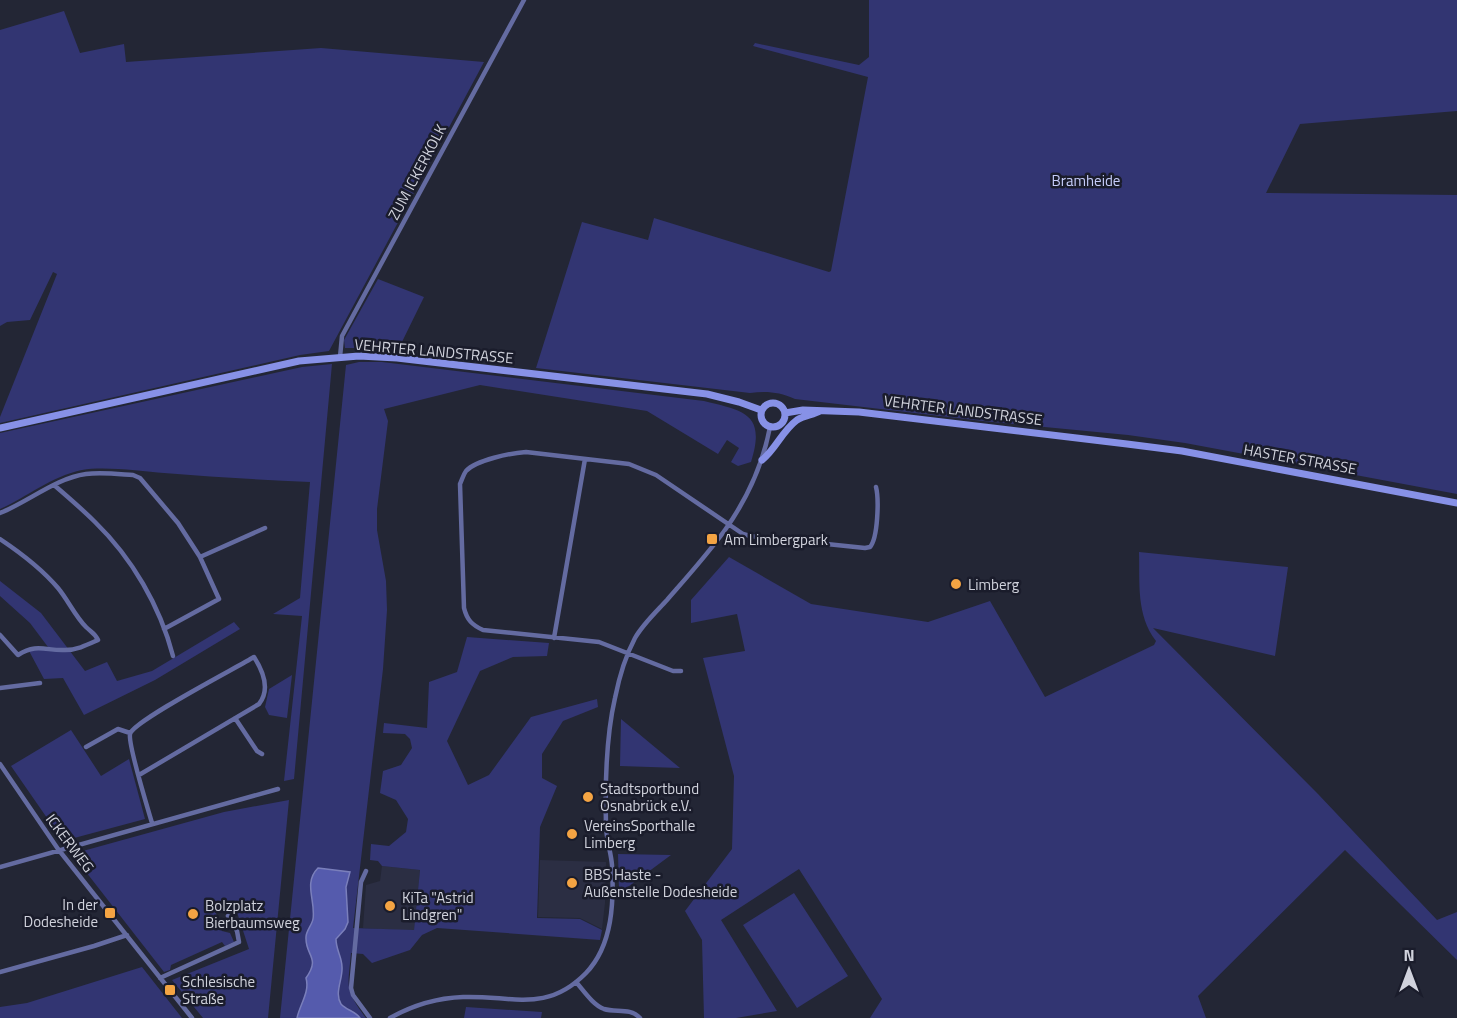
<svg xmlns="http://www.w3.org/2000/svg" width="1457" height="1018" font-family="'Titillium Web',sans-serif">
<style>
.built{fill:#2b2e43}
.green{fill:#323572}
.water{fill:#555bad;stroke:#7a7fbb;stroke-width:1.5}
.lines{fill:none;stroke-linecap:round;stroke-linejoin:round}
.street{stroke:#646ba1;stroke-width:4.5}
.secondary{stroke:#8791e7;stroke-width:7}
.poi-dot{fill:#f4a443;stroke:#1a1c2b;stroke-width:2}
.labels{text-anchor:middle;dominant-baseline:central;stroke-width:5;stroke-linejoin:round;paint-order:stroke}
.street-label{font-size:15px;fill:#d0d2dc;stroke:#1a1c2b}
.park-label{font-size:15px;fill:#c6cdfa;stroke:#1a1c2b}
.poi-label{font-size:15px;fill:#d0d2dc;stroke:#1a1c2b;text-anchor:start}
</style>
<rect width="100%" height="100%" fill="#232635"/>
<path class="built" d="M540,860L606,862L605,903L602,929L580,918L538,917Z
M382,866L420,870L414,931L363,928L366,885L380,881Z"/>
<path class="green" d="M869,0H1457V111L1300,124L1266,193L1457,195V494L1185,443L1128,435L983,421L795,399C779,392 767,391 750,393L536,368L582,222L648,240L654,218L829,272L831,271L868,77L753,46L755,43L859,65L869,57Z
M64,11L80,53L124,44L126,62L321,48L484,62L329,351L300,355L0,423V417L57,274L53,272L30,320L7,322L0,326V30Z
M378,279L424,297L399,348H345L344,340Z
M359,362H382L704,401C745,411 766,414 751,462L738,466L731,462L739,448L727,440L718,454L647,411L480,385L384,409L388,421L377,509V530L386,581L387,610L383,669L353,928L414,930L420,870L382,866L378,861L370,860L371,844L389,846L406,832L408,819L396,800L380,793L383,771L401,765L412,748L410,739L405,734L383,733L384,723L427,728L429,682L457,672L467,637L549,643L547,656L513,657L480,671L447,741L468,785L489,775L531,717L597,699L598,707L563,721L542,754V778L557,786L540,827L537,918L580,919L602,930L600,940L437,928L422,935L410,950L372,963L363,954L351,953C348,988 344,988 366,1018H280L346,365Z
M332,364L294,779L284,781L302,616L273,614L300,598L310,482C262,480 213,477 164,473C142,471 103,466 82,470C52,476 27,497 0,509V433L302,367Z
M1139,552L1288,567L1275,656L1153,628L1318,794L1437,920L1457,912V960L1345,850L1198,996L1206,1018H870L882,999L799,869L721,920L777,1011L736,1018H704L702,940L685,911L732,849L734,776L703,658L745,651L737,614L691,623V600L729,557L811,604L928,622L990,601L1045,697L1154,645L1156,641C1136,615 1140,583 1139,552Z
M0,581L41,613L85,671L107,662L117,681L152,671L234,622L240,629L155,680L84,715L63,678L44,679L28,649L48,647L30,623L0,596Z
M292,675L287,718L269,715L265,707L269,689Z
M621,719L680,768L620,766Z
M71,730L101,776L129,759L145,819L63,841L11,766Z
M289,800L268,1018H203L172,980L249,949L234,903L215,910L222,931L230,933L234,942L225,946L222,942L171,965L170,970L164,972L72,854L224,812Z
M618,854L671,855L621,892L619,891Z
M794,893L848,976L797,1008L743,925Z
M142,967L182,1018H0V1007L27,1003Z
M466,1007L542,1012L541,1018H464Z"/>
<path class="water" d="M318,868L350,872L346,887L348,922L345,929L336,939C336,950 342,957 342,967C343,979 334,993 341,1004C346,1010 355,1011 360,1018H297C300,1004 310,992 306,978C321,957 305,956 306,937C306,931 312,925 313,919C316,901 303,883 318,868Z"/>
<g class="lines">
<path class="street" d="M340,357L342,336L524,0
M54,485C68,497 82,509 95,522C132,558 160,606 173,656
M0,513C28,502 56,478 86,474C101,472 118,474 133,475L140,478L178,523L200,557L219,599L164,629
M0,539C21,553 42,569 58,588C68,600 75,616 86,627C91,632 95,633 98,640C87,645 77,650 65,650C46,651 37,643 18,655L0,635
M200,557L265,528
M554,638L585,459
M681,671H673L599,642L483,630C472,625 467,620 464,608L460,484C462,480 463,475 466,471C476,460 511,453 526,452L629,464L656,475L743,534L750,536L865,548L870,547C878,538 879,499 876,487
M0,688L40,683
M235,718L257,751L262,754
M86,747L118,729L130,733
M0,764L58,849L192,1018
M139,775L259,704C271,689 263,671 254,657C236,668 133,721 130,734C128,745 148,809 152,823
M0,867L278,789
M366,871L361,882L351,988L353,995L370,1018
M0,972L94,946L127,935
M160,978L239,942L237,931L228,916
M576,982C584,991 593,1005 604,1009C616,1013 630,1007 640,1018
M390,1018C413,1005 436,998 463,997C511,995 546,1014 586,973C613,945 614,901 612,865C611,852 606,839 606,825C605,785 606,737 615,698C619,678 625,657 635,638C643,624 656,612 667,600C687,577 707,555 725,530C747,499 763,464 770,427"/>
<path class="secondary" d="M761 415a12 12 0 1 1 24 0a12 12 0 1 1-24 0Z
M785,413L803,410L859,412L1127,444L1182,451L1457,503
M0,428L299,361L359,356L397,358L707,394L739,402L761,410
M762,460C776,449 782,431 797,420C805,415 813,415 820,411"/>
</g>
<g class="poi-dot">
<rect x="706" y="533" width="12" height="12" rx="3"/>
<circle cx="956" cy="584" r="6"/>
<circle cx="588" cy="797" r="6"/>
<circle cx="572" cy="834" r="6"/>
<circle cx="572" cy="883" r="6"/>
<circle cx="390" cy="906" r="6"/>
<rect x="104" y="907" width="12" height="12" rx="3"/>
<circle cx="193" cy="914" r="6"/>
<rect x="164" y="984" width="12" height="12" rx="3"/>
</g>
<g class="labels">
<g class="street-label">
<text transform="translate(417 172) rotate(-62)">ZUM ICKERKOLK</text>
<text transform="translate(434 351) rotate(5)">VEHRTER LANDSTRASSE</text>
<text transform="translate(963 410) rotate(7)">VEHRTER LANDSTRASSE</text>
<text transform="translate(1300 459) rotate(10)">HASTER STRASSE</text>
<text transform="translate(70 843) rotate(53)">ICKERWEG</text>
</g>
<g class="park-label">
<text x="1086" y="180">Bramheide</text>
</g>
<g class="poi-label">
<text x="724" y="539">Am Limbergpark</text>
<text x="968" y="584">Limberg</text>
<text x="600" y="788">Stadtsportbund<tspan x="600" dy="17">Osnabrück e.V.</tspan></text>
<text x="584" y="825">VereinsSporthalle<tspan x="584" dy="17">Limberg</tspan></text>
<text x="584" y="874">BBS Haste -<tspan x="584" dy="17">Außenstelle Dodesheide</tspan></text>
<text x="402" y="897">KiTa "Astrid<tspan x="402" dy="17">Lindgren"</tspan></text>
<text x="98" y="904" text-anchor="end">In der<tspan x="98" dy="17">Dodesheide</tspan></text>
<text x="205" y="905">Bolzplatz<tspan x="205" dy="17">Bierbaumsweg</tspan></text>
<text x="182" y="981">Schlesische<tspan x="182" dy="17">Straße</tspan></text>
</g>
</g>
<g transform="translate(1409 970)" stroke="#1a1c2b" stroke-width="4.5" paint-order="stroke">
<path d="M0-4.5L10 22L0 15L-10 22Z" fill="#d0d2dc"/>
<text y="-9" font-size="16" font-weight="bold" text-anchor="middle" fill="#d0d2dc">N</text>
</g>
</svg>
